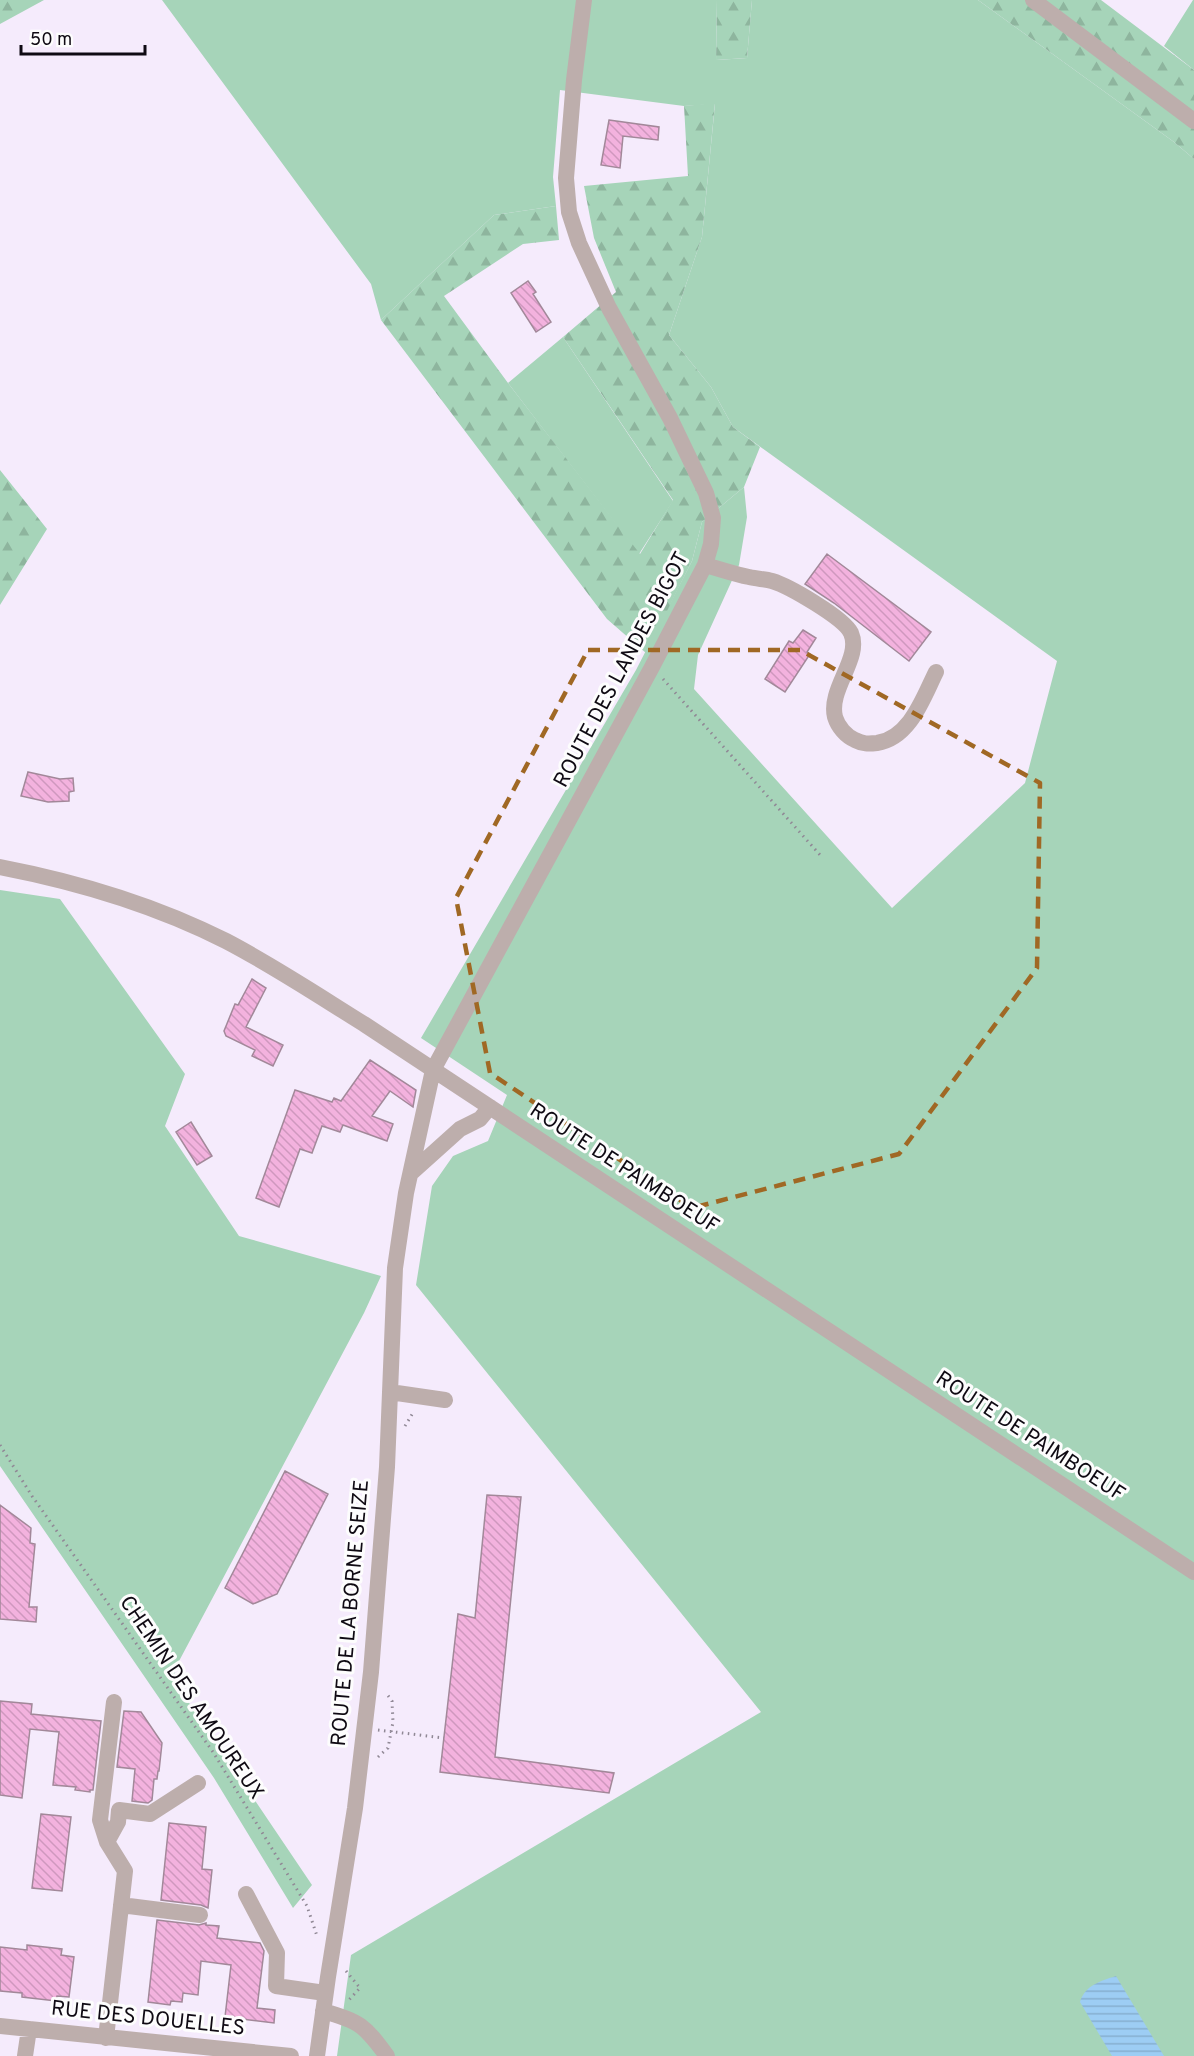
<svg xmlns="http://www.w3.org/2000/svg" width="1194" height="2056" font-family="Overpass,sans-serif">
<style>
.grass{fill:#a6d4b9}
.forest{fill:url(#forest-firs)}
.water{fill:url(#water-rules)}
.building{fill:url(#building-back-hatch);stroke:#a28899;stroke-width:1.5}
.lines{fill:none;stroke-linecap:round;stroke-linejoin:round}
.path{stroke:#908895;stroke-width:3;stroke-dasharray:1.5 4.5;stroke-linecap:butt}
.minor{stroke:#bdaeac;stroke-width:16}
.marked{fill:none;stroke:#a06824;stroke-width:4.5;stroke-dasharray:12 8;stroke-linejoin:round}
.labels{text-anchor:middle;dominant-baseline:central;stroke-width:6;stroke-linejoin:round;paint-order:stroke}
.street-label{font-size:21px;fill:#0f0a13;stroke:#fdfdfd}
</style>
<defs>
<pattern id="forest-firs" width="22" height="20" patternUnits="userSpaceOnUse" patternTransform="scale(1.5)"><rect width="22" height="20" fill="#a6d4b9"/><path d="M5 1l3.5 6h-7zM16 11l3.5 6h-7z" fill="#8eb59e"/></pattern>
<pattern id="water-rules" width="6" height="5" patternUnits="userSpaceOnUse" patternTransform="scale(1.5)"><rect width="6" height="5" fill="#9dcdf4"/><path d="M0 2.5h6" fill="none" stroke="#86afd0"/></pattern>
<pattern id="building-back-hatch" width="6" height="6" patternUnits="userSpaceOnUse" patternTransform="scale(1.5)"><rect width="6" height="6" fill="#f3b2de"/><path d="M-1 5l2 2M0 0l6 6M5-1l2 2" fill="none" stroke="#cf98be"/></pattern>
</defs>
<rect width="100%" height="100%" fill="#f5ebfc"/>
<path class="grass" d="M162,0H717L716,60L747,58L752,0H978L1174,142L1194,159V2056H337L351,1955L761,1712L416,1285L432,1186L453,1156L488,1141L507,1095L421,1038L636,670L692,561L702,522L744,487L747,517L739,565L698,655L694,689L892,908L1025,783L1057,661L733,427L711,387L669,335L702,237L715,104L684,106L560,90L553,177L556,206L494,215L381,320L371,284Z
M1193,0H1194V70L1164,46Z
M563,337L673,501L639,554L508,383Z
M0,890L60,899L185,1074L165,1126L239,1236L381,1276L364,1313L178,1663L173,1679L312,1885L293,1908L214,1778L0,1466Z"/>
<path class="forest" d="M0,0H44L0,24Z
M717,0H752L747,58L716,60Z
M978,0H1101L1194,70V159L1174,142Z
M715,103L702,237L669,335L711,387L733,427L760,447L744,487L702,522L692,561L646,653L607,619L381,320L494,215L556,206L559,240L523,244L444,296L508,383L640,554L673,500L563,337L616,292L594,238L584,186L688,176L684,106Z
M0,470L47,529L0,605Z"/>
<path class="water" d="M1116,1976L1164,2056H1112L1080,2002C1085,1985 1101,1981 1116,1976Z"/>
<path class="building" d="M609,120L659,127L658,140L623,136L620,168L601,165Z
M528,281L536,292L533,294L551,322L536,332L511,293Z
M827,554L931,632L909,661L834,603L805,584Z
M803,630L816,638L807,652L810,654L785,692L765,679L789,641L793,643Z
M28,772L60,779L73,778L74,791L69,792V801L48,802L21,796Z
M252,979L266,988L246,1027L283,1045L273,1066L252,1056L255,1050L226,1036L224,1031L235,1004L238,1005Z
M370,1060L416,1090L413,1107L390,1091L372,1116L393,1124L387,1141L343,1125L340,1132L322,1126L312,1153L300,1149L279,1207L256,1198L295,1090L332,1102L334,1098L341,1101Z
M191,1122L212,1156L197,1165L176,1132Z
M285,1471L328,1494L277,1594L253,1604L225,1588Z
M487,1495L521,1497L495,1757L614,1773L609,1793L440,1772L458,1614L475,1618Z
M0,1505L31,1528L30,1543L35,1544L29,1607H37L36,1622L0,1619Z
M0,1701L32,1704L31,1714L101,1721L93,1790H90V1792L75,1790L76,1787L53,1785L59,1732L30,1729L22,1798L0,1795Z
M124,1711L141,1712L162,1743L159,1771H158L157,1779H154L152,1800L148,1803L132,1801L135,1769L117,1767Z
M41,1814L71,1817L62,1891L32,1888Z
M169,1823L206,1827L202,1869L212,1870L208,1908L201,1905L161,1900Z
M157,1920L199,1925L206,1923V1925L219,1926L217,1938L260,1943L264,1951L257,2008L275,2010L274,2023L225,2017L231,1965L201,1961L198,1995L183,1993L182,2002L171,2001L170,2005L148,2002Z
M27,1945L62,1949L61,1955L74,1957L69,1997L57,1996L56,2001L22,1997V1993L0,1991V1947L27,1950Z"/>
<g class="lines">
<path class="path" d="M663,679L821,856
M405,1426L414,1411
M0,1445L32,1496L213,1752L307,1906L317,1936
M378,1730L444,1738
M378,1757L388,1748L393,1722L392,1701L386,1693
M346,1971L360,1988L347,2002"/>
<path class="minor" d="M1033,0L1194,121
M705,565C720,569 734,574 749,577C757,579 765,579 772,581C789,586 844,618 851,633C862,658 828,689 835,717C838,727 846,736 855,740C863,744 868,744 877,743C910,738 923,698 936,672
M0,867C78,882 155,905 226,941C274,966 319,996 364,1024L1194,1572
M411,1173L460,1129L480,1119L490,1107
M390,1392L445,1400
M107,1842L118,1822L119,1810L150,1814L198,1783
M246,1894L277,1953L276,1986L325,1993
M121,1905L200,1915
M323,2011C360,2021 365,2026 387,2056
M0,2026L291,2056
M106,2038L125,1871L107,1842L100,1820L114,1702
M25,2056L29,2029
M317,2056L328,1977L355,1808L371,1672L387,1467L395,1268L406,1193L433,1070L652,667L705,565L711,544L713,518L706,493L670,418L609,308L579,243L569,212L566,178L574,80L584,0"/>
</g>
<path class="marked" d="M588,650H800L1040,783L1037,968L899,1154L692,1208L490,1073L456,898Z"/>
<g class="labels">
<g class="street-label">
<text transform="translate(622 670) rotate(-62)">ROUTE DES LANDES BIGOT</text>
<text transform="translate(624 1169) rotate(33)">ROUTE DE PAIMBOEUF</text>
<text transform="translate(1030 1437) rotate(33)">ROUTE DE PAIMBOEUF</text>
<text transform="translate(351 1613) rotate(-85)">ROUTE DE LA BORNE SEIZE</text>
<text transform="translate(191 1698) rotate(56)">CHEMIN DES AMOUREUX</text>
<text transform="translate(148 2019) rotate(6)">RUE DES DOUELLES</text>
</g>
</g>
<path d="M21 45v9h124v-9" fill="none" stroke="#0f0a13" stroke-width="3"/>
<text x="30" y="45" font-size="18" fill="#0f0a13" stroke="#fdfdfd" stroke-width="4.5" paint-order="stroke">50 m</text>
</svg>
